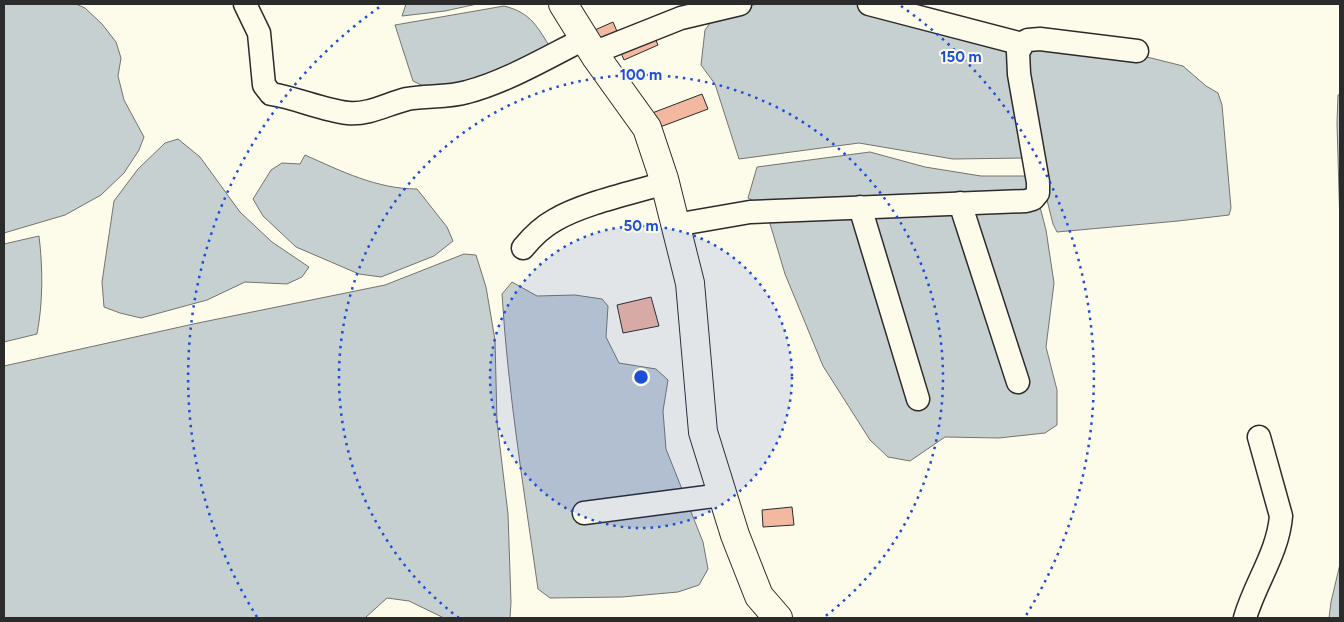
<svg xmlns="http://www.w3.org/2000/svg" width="1344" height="622" font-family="Figtree,sans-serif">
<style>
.water{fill:#c7d0d0;stroke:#74746e}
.building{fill:#f2b8a0;stroke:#2b2b2b}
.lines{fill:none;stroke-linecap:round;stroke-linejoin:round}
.minor-casing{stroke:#2b2b2b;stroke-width:25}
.major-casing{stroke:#2b2b2b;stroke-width:30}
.minor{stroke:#fdfbea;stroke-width:22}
.major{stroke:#fdfbea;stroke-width:28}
.ring{fill:none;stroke:#1d4ed8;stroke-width:2.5;stroke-dasharray:2.5 5}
.centre{fill:#1d4ed8;stroke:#fdfbea;stroke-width:2.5}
.ring-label{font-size:15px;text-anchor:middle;font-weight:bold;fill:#1d4ed8;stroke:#fdfbea;stroke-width:4;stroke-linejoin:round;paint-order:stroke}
</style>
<rect width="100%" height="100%" fill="#fdfbea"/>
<path class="water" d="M4,4H76L85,8L102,24L116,42L121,58L118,76L124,100L144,137L139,150L124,173L101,195L65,215L4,233Z
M406,4H477L445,11L402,16Z
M758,4H863L1013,46L1027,158L953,159L859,143L739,159L715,84L701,65L705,30L718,12Z
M504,6C532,13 537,27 552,50L474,84L423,86L413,81L395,25Z
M1027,44L1135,54L1183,66L1206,86L1218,93L1222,105L1231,208L1229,215L1178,221L1057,232L1053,224L1042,180Z
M1340,94V226L1337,123L1338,95Z
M178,139L200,157L240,212L272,242L309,267L302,277L287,284L245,282L207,300L141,318L120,313L104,307L102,282L114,201L138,169L165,143Z
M870,152L925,167L981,176H1032L1046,230L1054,283L1046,347L1057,390V425L1045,433L999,438L945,437L910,461L888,457L870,440L823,366L785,274L765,207L748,198L757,167Z
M305,155C341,171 377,189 417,189L447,227L453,241L434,256L381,277L359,274L296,247L263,216L253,199L271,170L282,163L300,164Z
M39,236C43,268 43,303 37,334L4,342V244Z
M464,254L476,255L486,287L495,340L497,422L508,514L511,602L510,618H444L409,601L387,598L365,618H4V366L198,323L385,285Z
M512,282L537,296L575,295L602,299L608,306L606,337L619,363L656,369L668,380L663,411L666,449L703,542L708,569L699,585L678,592L622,597L550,598L538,589C524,490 508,393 502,294Z
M1340,564V618H1329L1331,602Z"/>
<path class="building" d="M613,22L619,36L594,47L588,33Z
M652,31L658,45L624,60L618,46Z
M702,94L708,109L652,130L647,115Z
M651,297L659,326L623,333L617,305Z
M792,507L794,525L763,527L762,510Z"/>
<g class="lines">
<g class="minor-casing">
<path id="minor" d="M245,4L259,33L264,85L271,94C297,98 322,110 348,113C369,115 387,104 407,99C426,95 447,98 467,92C506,82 548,57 584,39
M869,4L1022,44
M593,53L681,18L740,4
M960,203L1018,382
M860,207L918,399
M675,225L750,212L1026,201L1033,199L1038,193V182L1019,74L1018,52L1024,42L1028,40L1040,39L1137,51
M523,248C532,237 542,227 555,220C584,203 632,193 665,183
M584,513L722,495
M1245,618C1255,583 1278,553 1281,516L1259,437"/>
</g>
<g class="major-casing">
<path id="major" d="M563,4L596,57L647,128L664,179L690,283L703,432L735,535L759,596L778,618"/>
</g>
<use href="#minor" class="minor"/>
<use href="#major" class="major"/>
</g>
<circle cx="641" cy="377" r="151" fill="#1d4ed8" fill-opacity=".12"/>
<g class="ring">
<circle cx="641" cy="377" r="151"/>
<path d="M459 618A302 302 0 1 1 823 618"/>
<path d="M257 617A453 453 0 0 1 381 6M901 6A453 453 0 0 1 1025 617"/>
</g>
<circle cx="641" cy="377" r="8" class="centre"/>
<g class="ring-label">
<text x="961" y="62">150 m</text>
<text x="641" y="80">100 m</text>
<text x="641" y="231">50 m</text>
</g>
<rect width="1344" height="622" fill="none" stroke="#2b2b2b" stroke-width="10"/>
</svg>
